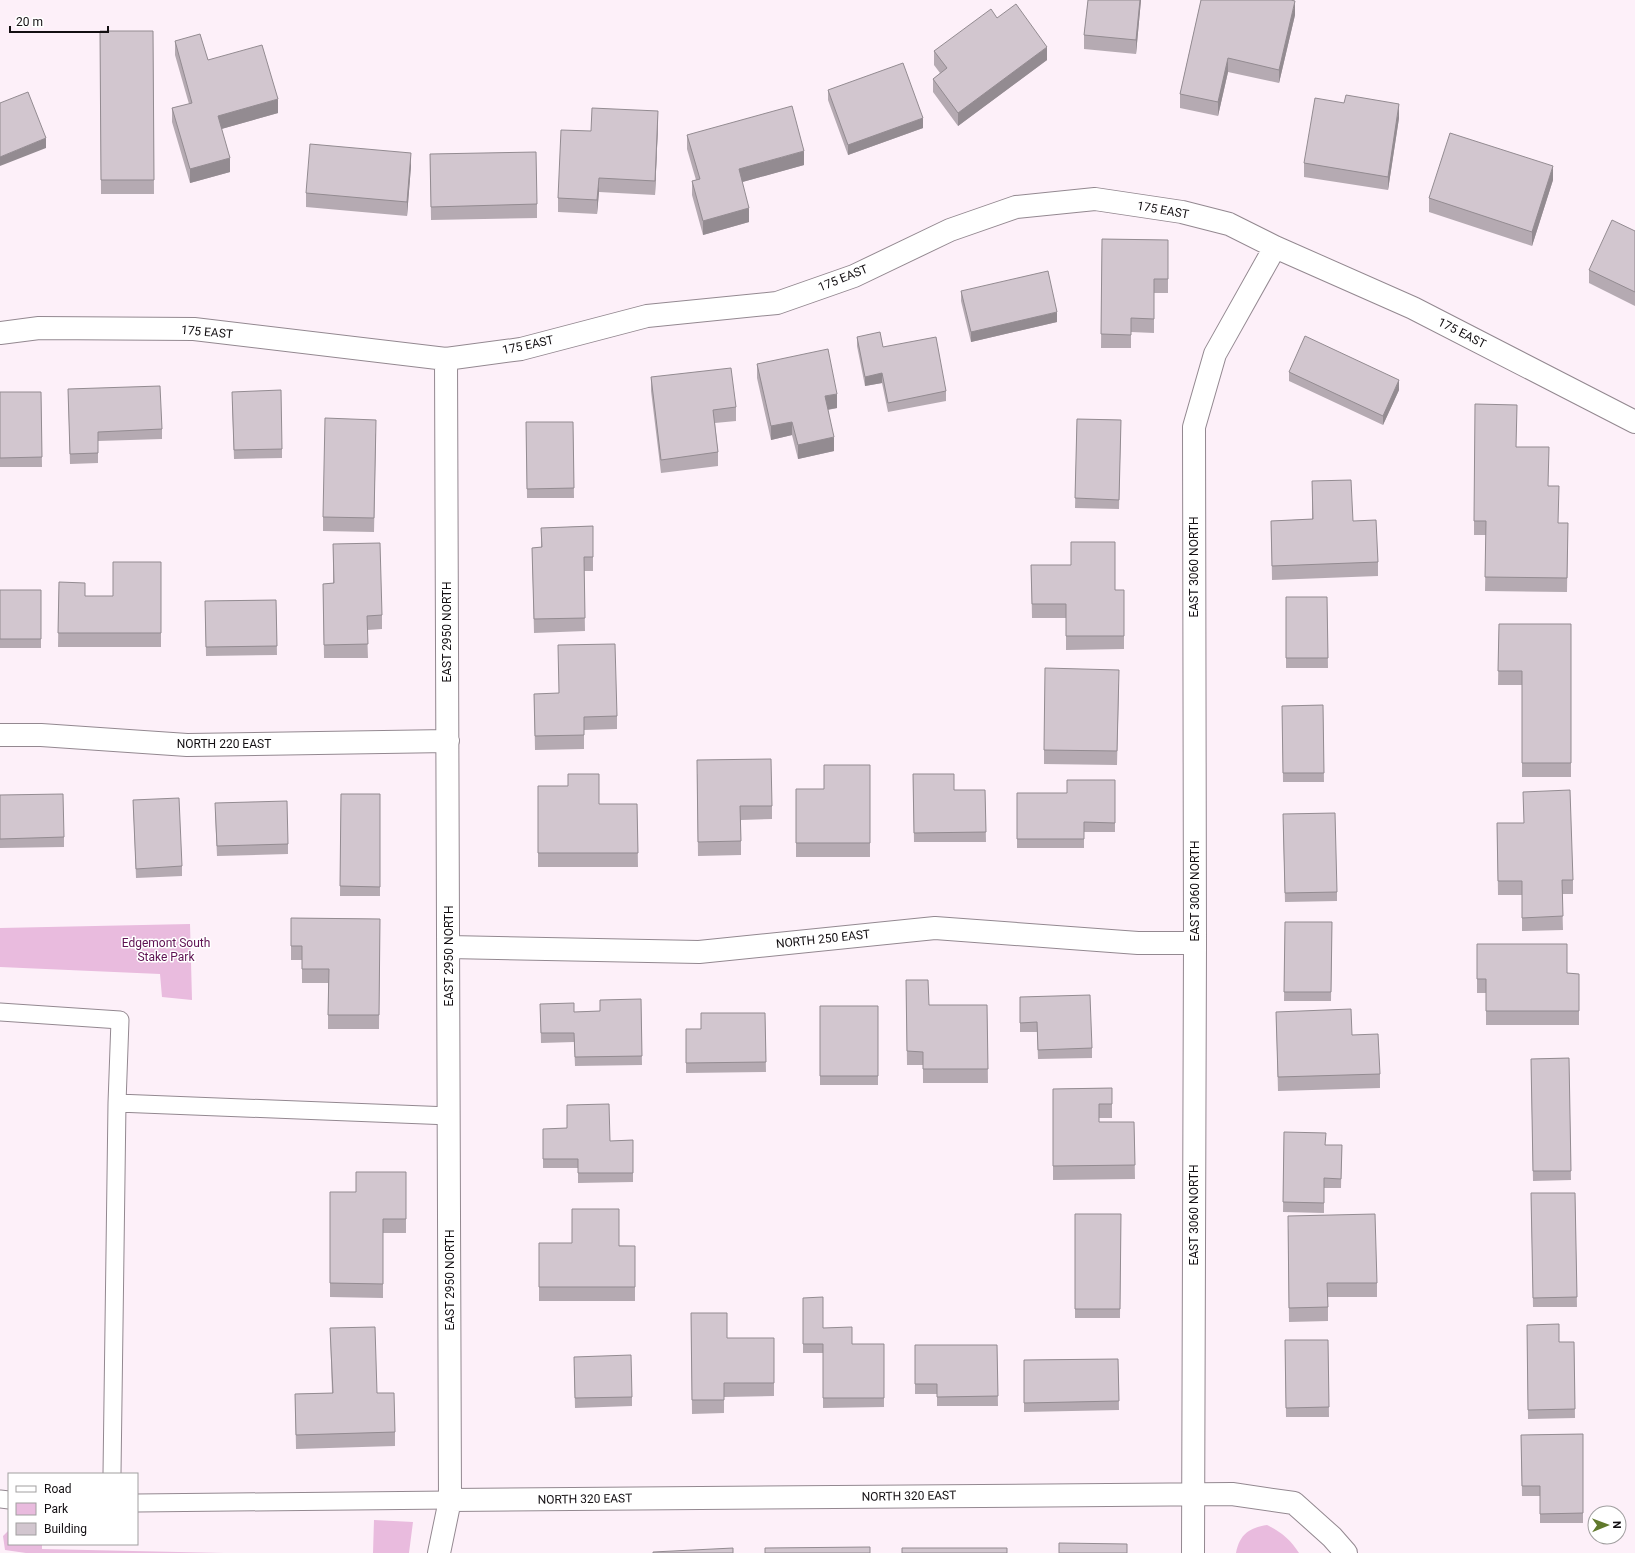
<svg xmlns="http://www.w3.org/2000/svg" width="1635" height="1553" font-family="Roboto,sans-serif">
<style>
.green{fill:#e9bbde}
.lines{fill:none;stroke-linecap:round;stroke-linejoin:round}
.lane-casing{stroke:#938890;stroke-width:19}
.street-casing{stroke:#938890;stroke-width:24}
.lane{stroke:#fff;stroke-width:17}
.street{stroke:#fff;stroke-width:22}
.wall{fill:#b5aab2}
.shaded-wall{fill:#938b91}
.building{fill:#d2c6cf;stroke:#938b91}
.labels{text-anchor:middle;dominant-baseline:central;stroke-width:3;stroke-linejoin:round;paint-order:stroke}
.street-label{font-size:12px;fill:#130f12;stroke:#fff}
.park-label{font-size:12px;fill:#5e1152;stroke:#fff}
</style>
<rect width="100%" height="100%" fill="#fdf0f9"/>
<path class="green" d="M190,924L192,1000L162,997L160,974L0,967V928Z
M374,1520L413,1522L409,1553H373Z
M1267,1525C1281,1532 1291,1540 1299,1553H1236C1240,1534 1249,1528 1267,1525Z
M9,1530V1544H42V1549L224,1553H26L5,1550L3,1536Z"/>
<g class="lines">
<g class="lane-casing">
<path id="lane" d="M0,1012L120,1020L117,1103L112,1474
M117,1103L450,1116
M0,1499L9,1500
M137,1503L450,1500"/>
</g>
<g class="street-casing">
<path id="street" d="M0,333L39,328L194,329L446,359L521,349L647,316L777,303L854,276L950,230L1016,207L1095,199L1182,212L1229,224L1275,247L1413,308L1635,422
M0,735H41L187,745L448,741
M449,947L699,952L935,928L1138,943H1195
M450,1500L1232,1494L1294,1503L1332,1537L1346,1553
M439,1553L450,1500L446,359
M1193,1553L1195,943L1194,427L1215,354L1275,247"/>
</g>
<use href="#lane" class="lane"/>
<use href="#street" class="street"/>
</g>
<path class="wall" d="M1088,0H1141L1136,54L1084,49V35Z
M1201,0L1295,15L1279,83L1228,72L1218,116L1180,108V94Z
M997,18L1047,60L958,126L933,92V79L940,73L934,65V51Z
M100,31H153L154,194H101Z
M175,41L208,60L278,113L221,129L230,172L190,183L172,122V108L189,104L175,55Z
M828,90L923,128L848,155L828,100Z
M1344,103L1399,118L1388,190L1304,177V163Z
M658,125L655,195L599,192L597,214L558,212V198L591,131Z
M687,135L804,165L742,182L749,222L703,235L692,195V181L696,180L687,149Z
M430,154L537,204V218L431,220Z
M411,166L407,216L306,207V193Z
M1553,180L1532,246L1429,212V198Z
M1635,231V306L1589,283V270Z
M1102,239L1168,240V293H1154V333L1131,332V348H1101Z
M961,291L1057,322L971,342L961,301Z
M857,337L883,347L946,391V401L888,412L882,383L865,386L857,346Z
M757,364L837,408L828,410L834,451L798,459L792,435L771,440L757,378Z
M1289,372L1399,390L1383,425L1289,381Z
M651,377L736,407V421L715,423L718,452V466L661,473L651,391Z
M68,389L162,429V439L98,441V463L70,464Z
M0,392H41L42,467H0Z
M232,401L282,449V458L234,459Z
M1077,419L1121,420L1119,509L1075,508Z
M526,422H573L574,498H527Z
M376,433L374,532L323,531V517Z
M1516,447L1548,486L1558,523H1568L1567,592L1485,591L1486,535H1474V521Z
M1312,481L1378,562V576L1272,580L1271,521L1312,519Z
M593,526V571H584L585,631L534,633L532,548L541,547V528Z
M333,544L382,615V629L367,630L368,658H324L323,584L333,583Z
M161,562V647H58L59,582L85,596H113Z
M1031,565L1115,590H1124V649L1066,650V618H1032Z
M0,590H41V648H0Z
M1286,597H1327L1328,668H1286Z
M276,600L277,655L206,656L205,601Z
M1499,624H1571V777H1522V685H1498Z
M1119,684L1117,765L1044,764V750Z
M534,694L617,716V729L584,730V749L535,750Z
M1323,705L1324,782H1283L1282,706Z
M870,765V857H796V789H824Z
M697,774L772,806V819L741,820V855L698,856Z
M913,774L954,790H985L986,842H914Z
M1115,780V832H1084V848H1017V793H1067Z
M538,786L599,804H637L638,867H538Z
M341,794H380V896H340Z
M0,795L64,837V847L0,848Z
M133,800L182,866V876L136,878Z
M215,812L288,844V854L217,856Z
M1497,823L1573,880V894H1562L1563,930L1522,931V895H1498Z
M1283,824L1337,892V901L1285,902Z
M291,918L380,919L379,1029H328V983H302V960H291Z
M1285,922H1332L1331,1001H1284Z
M1477,944L1567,973L1579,974V1025H1486V993H1477Z
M906,980L929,1005H987L988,1083H923V1065H907Z
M1020,997L1092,1048V1058L1038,1059L1037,1032H1020Z
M641,999L642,1065L575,1066L574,1042L541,1043L540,1004L574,1012L600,1011Z
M820,1006H878V1085H820Z
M1276,1012L1352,1035L1380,1074V1088L1278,1091Z
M765,1013L766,1072L686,1073V1029H701Z
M1569,1058L1571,1180L1533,1181L1531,1059Z
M1112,1088V1118H1099V1122H1134L1135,1179L1053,1180V1089Z
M543,1129L610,1141L633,1140V1182L578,1183V1168H543Z
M1284,1132L1326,1145H1342L1341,1188H1324V1213L1283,1212Z
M406,1172V1233H383V1298L330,1297V1192H356Z
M1531,1193H1575L1577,1307H1533Z
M1075,1214H1121L1120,1318H1075Z
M1288,1229L1377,1283V1297H1328V1321L1289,1322Z
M539,1243L635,1246V1301H539Z
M803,1298L823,1328L852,1344H884V1407L823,1408V1353H803Z
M691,1313L727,1338H774V1396L724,1397V1413L692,1414Z
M1527,1325L1559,1342H1574L1575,1418L1528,1419Z
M330,1328L377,1393L395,1432V1446L296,1449L295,1394L332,1393Z
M1285,1340H1328L1329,1417H1286Z
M915,1345H997L998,1406H937V1394H915Z
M1118,1359L1119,1410L1024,1412V1360Z
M574,1366L632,1397V1406L575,1408Z
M1583,1434V1523H1540V1496H1522L1521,1435Z"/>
<path class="shaded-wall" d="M1140,0H1141L1136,54V40Z
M1295,1V15L1279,83V70Z
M1047,47V60L958,126V113Z
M1228,58V72L1218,116V102Z
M278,99V113L218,130V116Z
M1399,104V118L1388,190V177Z
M658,111V125L655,195V181Z
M923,118V128L848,155V145Z
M46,138V148L0,166V157Z
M804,151V165L739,183V169Z
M411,153V166L407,216V202Z
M230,158V172L190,183V169Z
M1553,166V180L1532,246V232Z
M599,178V192L597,214V200Z
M749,208V222L703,235V221Z
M1057,312V322L971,342V332Z
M882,373V383L865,386V377Z
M1399,380V390L1383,425V416Z
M837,394V408L825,410V396Z
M792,422V435L771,440V426Z
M834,437V451L798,459V445Z"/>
<path class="building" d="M1088,0H1140L1136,40L1084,35Z
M1201,0H1291L1295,1L1279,70L1228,58L1218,102L1180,94Z
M1016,4L1047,47L958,113L933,79L947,68L934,51L991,9L997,18Z
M100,31H153L154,180H101Z
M200,34L208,60L262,45L278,99L218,116L230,158L190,169L172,108L192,103L175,41Z
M903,63L923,118L848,145L828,90Z
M28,92L46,138L0,157V103Z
M1346,95L1399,104L1388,177L1304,163L1315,98L1344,103Z
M792,106L804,151L739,169L749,208L703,221L692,181L700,179L687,135Z
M592,108L658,111L655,181L599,178L597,200L558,198L561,130L591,131Z
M1450,133L1553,166L1532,232L1429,198Z
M310,144L411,153L407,202L306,193Z
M536,152L537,204L431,207L430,154Z
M1612,220L1635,231V292L1589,270Z
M1102,239L1168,240V279H1154V319L1131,318V335L1101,334Z
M1048,271L1057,312L971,332L961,291Z
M880,332L883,347L936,337L946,391L888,403L882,373L865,377L857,337Z
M1305,336L1399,380L1383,416L1289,372Z
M828,349L837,394L825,396L834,437L798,445L792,422L771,426L757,364Z
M731,368L736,407L713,410L718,452L661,460L651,377Z
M160,386L162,429L98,432V453L70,454L68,389Z
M281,390L282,449L234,450L232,392Z
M0,392H41L42,457L0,458Z
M1475,404L1517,405L1516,447H1549L1548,486H1559L1558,523H1568L1567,578L1485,577L1486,521H1474Z
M325,418L376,420L374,518L323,517Z
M1077,419L1121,420L1119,500L1075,498Z
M526,422H573L574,488L527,489Z
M1351,480L1353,521L1376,520L1378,562L1272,566L1271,521L1313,519L1312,481Z
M593,526V557H584L585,618L534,619L532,548L542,547L541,528Z
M1071,542H1115V590H1124V636H1066V604H1032L1031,565H1071Z
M380,543L382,615L367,616L368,644L324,645L323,584L334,583L333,544Z
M113,562H161V633H58L59,582L85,583V596H113Z
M0,590H41V639H0Z
M1286,597H1327L1328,658H1286Z
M276,600L277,646L206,647L205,601Z
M1499,624H1571V763H1522V671H1498Z
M615,644L617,716L584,717V735L535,736L534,694L559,693L558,645Z
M1045,668L1119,670L1117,751L1044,750Z
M1323,705L1324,773H1283L1282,706Z
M771,759L772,806H740L741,841L698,842L697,760Z
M824,765H870V843H796V789H824Z
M568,774H599V804H637L638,853H538V786H568Z
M913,774H954V790H985L986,832L914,833Z
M1067,780H1115V823L1084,822V839H1017V793H1067Z
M1570,790L1573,880H1562L1563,916L1522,918V881H1498L1497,823H1524L1523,792Z
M63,794L64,837L0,839V795Z
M341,794H380V887L340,886Z
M179,798L182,866L136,869L133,800Z
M287,801L288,844L217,846L215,803Z
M1335,813L1337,892L1285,893L1283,814Z
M291,918L380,919L379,1015H328L329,969H302V946H291Z
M1285,922H1332L1331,992H1284Z
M1477,944H1567V973L1579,974V1011H1486V979H1477Z
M906,980H928L929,1005H987L988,1069H923V1052L907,1051Z
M1090,995L1092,1048L1038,1050L1037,1022L1020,1023V997Z
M641,999L642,1056L575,1057L574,1033H541L540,1004L574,1003V1012L600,1011V1000Z
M820,1006H878V1076H820Z
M1351,1009L1352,1035L1378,1034L1380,1074L1278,1077L1276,1012Z
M701,1013H765L766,1062L686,1063V1029H701Z
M1569,1058L1571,1171H1533L1531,1059Z
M1112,1088V1104H1099V1122H1134L1135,1165L1053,1166V1089Z
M609,1104L610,1141L633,1140V1173H578V1159H543V1129L567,1128V1105Z
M1284,1132L1326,1133L1325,1145H1342L1341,1179L1324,1178V1203L1283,1202Z
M356,1172H406V1219H383V1284L330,1283V1192H356Z
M1531,1193H1575L1577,1297L1533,1298Z
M572,1209H619V1246H635V1287H539V1243H572Z
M1075,1214H1121L1120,1309H1075Z
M1375,1214L1377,1283H1327L1328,1307L1289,1308L1288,1216Z
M823,1297V1328L852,1327V1344H884V1398H823V1344H803V1298Z
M691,1313H727V1338H774V1383H724V1400H692Z
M1559,1324V1342H1574L1575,1409L1528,1410L1527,1325Z
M375,1327L377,1393H394L395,1432L296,1435L295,1394L333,1393L330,1328Z
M1285,1340H1328L1329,1407L1286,1408Z
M915,1345H997L998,1396L937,1397V1384H915Z
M631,1355L632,1397L575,1398L574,1357Z
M1118,1359L1119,1401L1024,1403V1360Z
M1583,1434V1513L1540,1514V1486H1522L1521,1435Z
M1059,1543L1127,1544V1553H1059Z
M870,1547V1553H765V1548Z
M733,1548V1553H653V1552Z
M902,1548H1007V1553H902Z"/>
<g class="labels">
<g class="street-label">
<text transform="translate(1163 210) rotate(10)">175 EAST</text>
<text transform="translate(843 278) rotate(-22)">175 EAST</text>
<text transform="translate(207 332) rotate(5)">175 EAST</text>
<text transform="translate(1462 333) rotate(27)">175 EAST</text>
<text transform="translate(528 345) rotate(-12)">175 EAST</text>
<text transform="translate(1194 567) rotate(-90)">EAST 3060 NORTH</text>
<text transform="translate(447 632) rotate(-90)">EAST 2950 NORTH</text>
<text x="224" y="744">NORTH 220 EAST</text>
<text transform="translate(1195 891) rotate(-90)">EAST 3060 NORTH</text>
<text transform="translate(823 939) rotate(-6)">NORTH 250 EAST</text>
<text transform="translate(449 956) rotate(-90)">EAST 2950 NORTH</text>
<text transform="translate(1194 1215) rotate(-90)">EAST 3060 NORTH</text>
<text transform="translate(450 1280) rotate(-90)">EAST 2950 NORTH</text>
<text transform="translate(909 1496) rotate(-1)">NORTH 320 EAST</text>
<text transform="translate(585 1499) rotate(-1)">NORTH 320 EAST</text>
</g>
<g class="park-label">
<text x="166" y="943">Edgemont South<tspan x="166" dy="14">Stake Park</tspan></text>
</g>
</g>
<rect x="8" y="1473" width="130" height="72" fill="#ffffff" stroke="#a19fa0"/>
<rect x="16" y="1486" width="20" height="6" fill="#ffffff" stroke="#a19fa0"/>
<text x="44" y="1493" font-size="12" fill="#130f12">Road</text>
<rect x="16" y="1503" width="20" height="12" fill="#e9bbde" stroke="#a19fa0"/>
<text x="44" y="1513" font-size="12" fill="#130f12">Park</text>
<rect x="16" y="1523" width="20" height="12" fill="#d2c6cf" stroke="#a19fa0"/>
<text x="44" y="1533" font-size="12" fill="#130f12">Building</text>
<g transform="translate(1607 1525) rotate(89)"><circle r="19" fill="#ffffff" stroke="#a19fa0"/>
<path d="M0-3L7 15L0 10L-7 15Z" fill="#60792c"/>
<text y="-6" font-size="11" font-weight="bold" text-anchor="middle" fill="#130f12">N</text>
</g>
<path d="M10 26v6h98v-6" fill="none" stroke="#130f12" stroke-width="2"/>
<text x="16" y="26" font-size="12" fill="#130f12" stroke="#ffffff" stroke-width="3" paint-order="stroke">20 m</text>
</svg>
